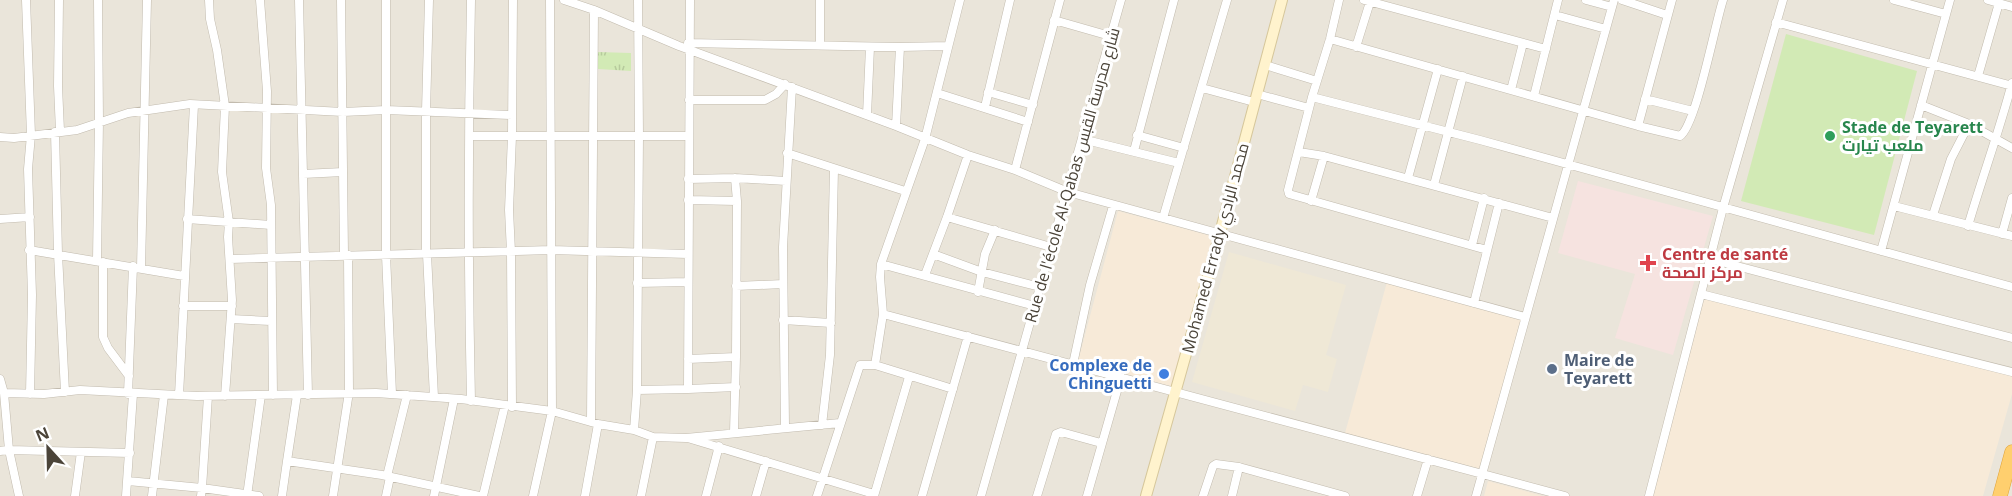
<svg xmlns="http://www.w3.org/2000/svg" width="2012" height="496" font-family="'Open Sans',Cairo,sans-serif">
<style>
.residential{fill:#eae5da}
.commercial{fill:#f7ead8}
.education{fill:#efe8d6}
.medical{fill:#f6e3e0}
.green{fill:#d2eab5}
.park{fill:url(#park-tufts)}
.lines{fill:none;stroke-linecap:round;stroke-linejoin:round}
.street-casing{stroke:#c2bbae;stroke-width:9}
.secondary-casing{stroke:#d6c79b;stroke-width:12}
.highway-casing{stroke:#e0a43c;stroke-width:15}
.street{stroke:#fff;stroke-width:8}
.secondary{stroke:#fff3cd;stroke-width:10}
.highway{stroke:#ffcf6e;stroke-width:14}
.leisure-dot{fill:#2e9e5b;stroke:#fff;stroke-width:2}
.health-dot{fill:#e0444e;stroke:#fff;stroke-width:2}
.service-dot{fill:#5c6f8a;stroke:#fff;stroke-width:2}
.shop-dot{fill:#3f7fe0;stroke:#fff;stroke-width:2}
.labels{text-anchor:middle;dominant-baseline:central;stroke-width:6;stroke-linejoin:round;paint-order:stroke}
.leisure-label{font-size:16px;font-weight:bold;fill:#27864d;stroke:#fff;text-anchor:start}
.street-label{font-size:16px;fill:#4b4439;stroke:#fff}
.health-label{font-size:16px;font-weight:bold;fill:#be3a42;stroke:#fff;text-anchor:start}
.service-label{font-size:16px;font-weight:bold;fill:#4e5e75;stroke:#fff;text-anchor:start}
.shop-label{font-size:16px;font-weight:bold;fill:#366cbe;stroke:#fff;text-anchor:end}
</style>
<defs>
<pattern id="park-tufts" width="24" height="20" patternUnits="userSpaceOnUse" patternTransform="scale(1.5)"><rect width="24" height="20" fill="#d2eab5"/><path d="M3 7l-1-3M5 7V3M7 7l1-3M15 17l-1-3M17 17v-4M19 17l1-3" fill="none" stroke="#b6ca9c"/></pattern>
</defs>
<rect width="100%" height="100%" fill="#f6f3ec"/>
<path class="residential" d="M0,0H2012V496H0Z"/>
<path class="commercial" d="M1118,211L1215,237L1174,387L1078,361Z
M1387,282L1522,318L1481,469L1345,433Z
M1704,297L2012,375V394L1983,496H1653Z
M1488,481L1543,496H1484Z"/>
<path class="education" d="M1229,252L1346,285L1326,355L1337,359L1328,392L1303,385L1295,411L1192,382Z"/>
<path class="medical" d="M1578,181L1713,216L1673,355L1615,338L1635,274L1558,253Z"/>
<path class="green" d="M1786,34L1917,71L1874,235L1741,201Z"/>
<path class="park" d="M598,52L631,53V71L598,69Z"/>
<g class="lines">
<g class="street-casing">
<path id="street" d="M26,0L31,135L28,169L32,295L30,394
M59,0L58,86L60,131
M209,0L210,19L217,50L225,106L222,172L229,222L228,237L232,300L225,396
M260,0L267,91L266,168L271,205L273,395
M299,0L308,395
M341,0L344,254
M386,0V255L392,394
M564,0L594,10L679,46L896,126L968,155L1015,170L1068,192L1525,317
M1339,0L1330,39L1312,97L1288,190L1289,194L1487,250
M1364,0L1546,49
M1586,0L1612,7
M1622,0L1667,15
M1894,0L1946,14
M1988,0L2012,7
M1555,15L1606,29
M1054,20L1110,36
M1776,22L2012,86
M1330,39L1638,126L1680,136C1696,126 1715,24 1723,0
M688,43L900,47L948,46
M820,45V0
M1356,47L1370,2
M1265,65L1317,81
M1978,76L1999,3
M1202,88L1254,102
M1511,90L1523,43
M988,92L1033,105
M937,93L1028,122
M1257,94L1309,108
M1534,96L1558,0
M1312,97L1480,140L2012,287
M1645,99L1693,111
M689,100H765L776,94L785,84
M1921,105L1969,124L2012,148
M985,107L1010,0
M867,115L870,47
M896,126L900,47
M1638,126L1672,0
M55,132L58,254L65,392
M1137,135L1184,148
M470,136H689
M0,137L14,138L77,130L128,113L190,104L343,112L386,110L512,115
M1082,139L1179,163
M1134,151L1174,0
M1299,152L1324,156L1553,218
M787,153L905,191
M1015,170L1060,0
M303,174L343,172
M735,178L737,201
M1408,178L1438,69
M688,179L735,178L786,181
M1434,185L1463,76
M688,200L737,201L736,357L688,359
M1311,201L1324,156
M1894,206L2012,236
M1933,215L1951,159L1969,124
M947,217L1051,247
M1163,218L1227,0
M0,219L30,217
M187,219L271,225
M1968,226C1982,178 1999,132 2012,83
M2002,234L2012,198
M1472,245L1484,198
M29,250L184,276
M1881,251L1950,0
M426,254V111L429,0
M427,254L434,397
M933,254L982,272L1040,287
M230,259L551,250L688,254
M1710,259L2012,338
M97,261L99,121L98,0
M103,262V337L108,348L129,376
M881,264L1035,306
M141,268L147,0
M925,275L947,217L968,155
M637,283L688,282
M736,286L783,284
M978,292L985,254L995,230
M1701,294L2012,372
M1474,303L1499,203
M183,306H232
M883,314L1565,496
M231,319L271,321
M783,320L831,323
M1073,364L1090,285L1113,206
M875,365L883,314L880,277L881,264L925,139L960,0
M0,379L4,393
M688,389L736,387
M637,390L688,389L690,0
M128,394L133,266
M179,395L194,105
M471,401C468,267 468,134 471,0
M512,407L511,252L509,210L512,136L513,0
M591,422L594,10
M822,425L830,355L834,169
M785,427L783,247L792,87
M634,430L637,390L639,136L638,0
M734,432L736,357
M691,439L874,494
M0,451L9,450L130,453
M287,461L297,395
M387,476L407,395
M128,481L202,488L208,396
M19,496L9,450L4,393L44,394L80,390L197,396L376,393L461,399L552,411L598,424L634,430L653,437L686,438L840,423
M75,496L81,452
M126,496L133,394
M152,496L164,395
M201,496L202,488L259,496
M247,496L261,395
M282,496L287,461L382,475L479,496
M333,496L349,392L348,255
M386,496L390,477
M434,496L454,399
M483,496L505,405
M533,496L552,411L550,0
M585,496L598,424
M641,496L653,437
M706,496L719,446
M756,496L766,461
M817,496L860,365H875L953,389
M874,496L909,377
M922,496L968,336
M981,496L1121,0
M1037,496L1056,434L1061,432L1101,443
M1087,496L1121,377
M1203,496L1213,466L1216,464L1239,467L1345,496
M1232,496L1239,467
M1417,496L1428,459
M1476,496L1614,0
M1649,496L1723,208L1783,0"/>
</g>
<g class="secondary-casing">
<path id="secondary" d="M1146,496L1220,233L1282,0"/>
</g>
<g class="highway-casing">
<path id="highway" d="M2000,496L2012,452"/>
</g>
<use href="#street" class="street"/>
<use href="#secondary" class="secondary"/>
<use href="#highway" class="highway"/>
</g>
<circle class="leisure-dot" cx="1830" cy="136" r="6"/>
<path class="health-dot" d="M1645 254h6v6h6v6h-6v6h-6v-6h-6v-6h6z"/>
<circle class="service-dot" cx="1552" cy="369" r="6"/>
<circle class="shop-dot" cx="1164" cy="374" r="6"/>
<g class="labels">
<g class="leisure-label">
<text x="1842" y="127">Stade de Teyarett<tspan x="1842" dy="18">ملعب تيارت</tspan></text>
</g>
<g class="street-label">
<text transform="translate(1072 175) rotate(-74)">Rue de l'école Al-Qabas شارع مدرسة القبس</text>
<text transform="translate(1215 248) rotate(-75)">Mohamed Errady محمد الرادي</text>
</g>
<g class="health-label">
<text x="1662" y="254">Centre de santé<tspan x="1662" dy="18">مركز الصحة</tspan></text>
</g>
<g class="service-label">
<text x="1564" y="360">Maire de<tspan x="1564" dy="18">Teyarett</tspan></text>
</g>
<g class="shop-label">
<text x="1152" y="365">Complexe de<tspan x="1152" dy="18">Chinguetti</tspan></text>
</g>
</g>
<g transform="translate(48 448) rotate(338)" stroke="#ffffff" stroke-width="4.5" paint-order="stroke">
<path d="M0-4.5L10 22L0 15L-10 22Z" fill="#4b4439"/>
<text y="-9" font-size="16" font-weight="bold" text-anchor="middle" fill="#4b4439">N</text>
</g>
</svg>
